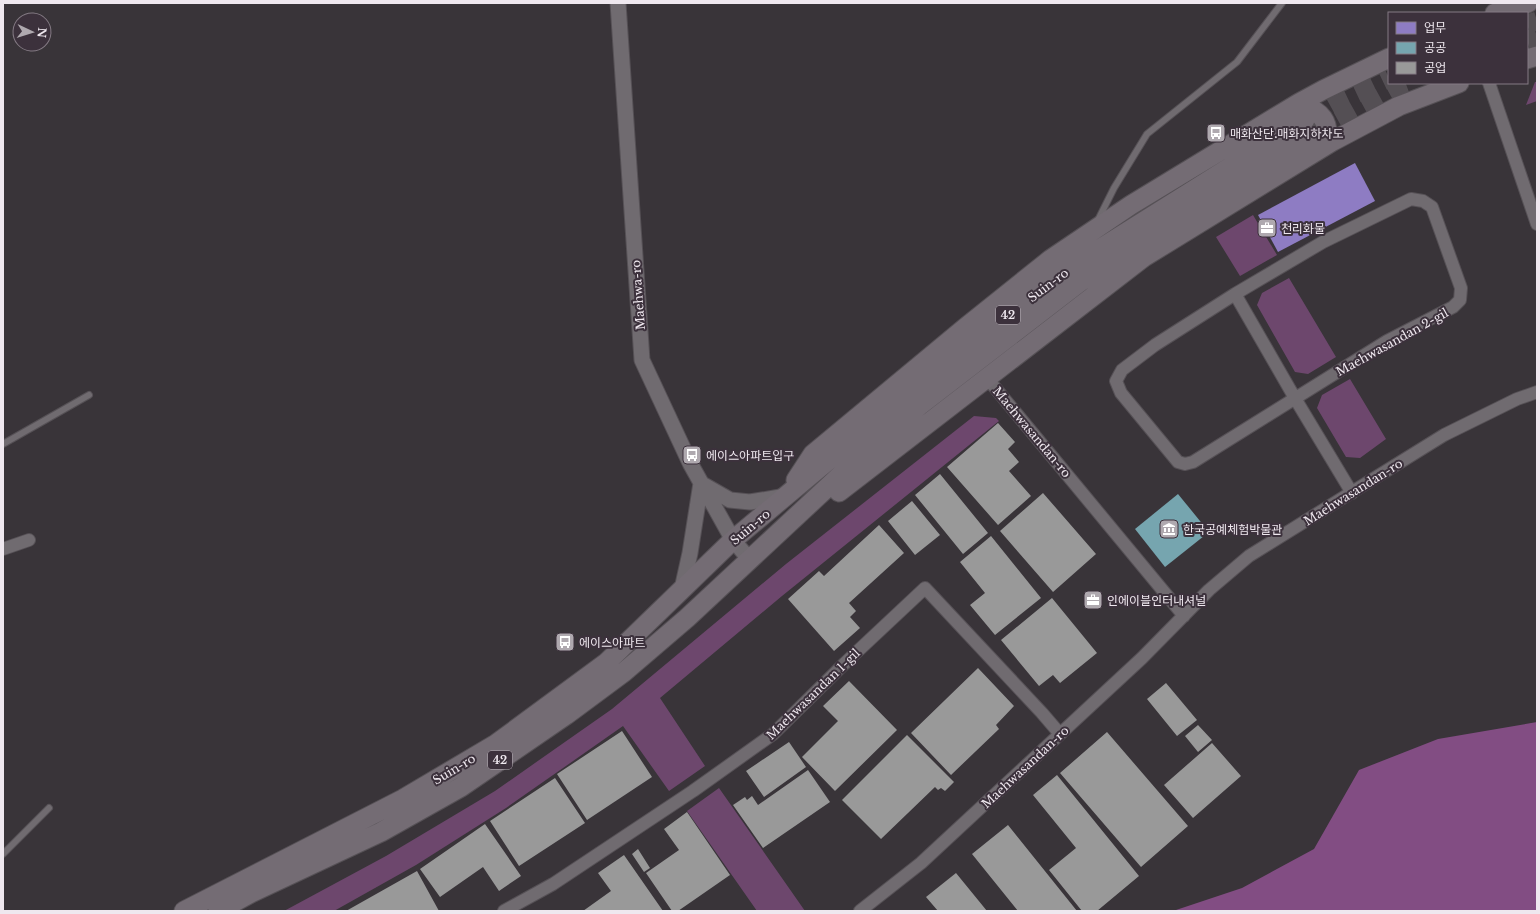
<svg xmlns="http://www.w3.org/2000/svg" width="1540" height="914" font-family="'Libre Baskerville','Noto Sans KR',serif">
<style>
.green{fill:#6d476d}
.forest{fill:#824d83}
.offices{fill:#8e7cc3}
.public{fill:#76a5af}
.industry{fill:#999}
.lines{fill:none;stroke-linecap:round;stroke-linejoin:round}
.primary-tunnel{stroke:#544f54;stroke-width:19;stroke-dasharray:19 10;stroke-linecap:butt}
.service-casing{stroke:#565156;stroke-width:8}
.minor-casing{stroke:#565156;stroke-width:14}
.tertiary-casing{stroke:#565156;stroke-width:17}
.primary-casing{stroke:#565156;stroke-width:21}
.service{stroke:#706b70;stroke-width:6}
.minor{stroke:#706b70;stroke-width:12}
.tertiary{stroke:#706b70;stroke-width:15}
.primary{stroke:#746c74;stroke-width:19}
.labels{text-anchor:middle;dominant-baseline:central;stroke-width:4;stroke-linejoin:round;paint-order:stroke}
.shield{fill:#3c313c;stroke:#b9b1b9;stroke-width:1}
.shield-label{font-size:11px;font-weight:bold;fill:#efe8ef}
.poi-label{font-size:12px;fill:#efe8ef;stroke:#3c313c;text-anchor:start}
.street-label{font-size:12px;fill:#efe8ef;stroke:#3c313c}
</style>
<rect width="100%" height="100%" fill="#393439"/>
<path class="green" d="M1535,82H1537V101L1526,105Z
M1253,215L1277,255L1240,276L1216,237Z
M1289,278L1336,357L1308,374L1295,372L1257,305L1262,293Z
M1350,379L1386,439L1360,458L1346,457L1317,408L1322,395Z
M974,416L996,418L999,421L782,596L660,698L705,766L669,791L623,726L506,808L416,865L334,911H284L386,856L495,791L612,709L786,564Z
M719,788L805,911H757L687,811Z"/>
<path class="forest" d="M1537,722V911H1173L1242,888L1314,849L1359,770L1438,739Z"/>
<path class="offices" d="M1355,163L1375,201L1278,252L1258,215Z"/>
<path class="public" d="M1178,494L1209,532L1165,567L1135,529Z"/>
<path class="industry" d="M998,423L1015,442L1008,449L1019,462L1009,471L1031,496L998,525L947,467Z
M940,474L988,533L963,554L915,495Z
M1043,493L1096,554L1053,592L1000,531Z
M912,501L940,535L915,555L888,521Z
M879,525L904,553L849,603L856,611L850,617L860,628L834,651L788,599L819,571L824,576Z
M991,536L1041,598L995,635L970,605L985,593L960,562Z
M1052,598L1097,653L1060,683L1053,675L1039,686L1001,640Z
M978,668L1014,706L996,725L999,729L951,775L911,733Z
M849,681L897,730L835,791L802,757L838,721L823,706Z
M1166,683L1197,720L1177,736L1147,699Z
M1198,725L1212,740L1198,752L1185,736Z
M622,731L652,777L587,820L557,774Z
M1107,732L1188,826L1141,867L1060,773Z
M907,735L954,782L945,791L941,788L938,790L935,787L881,839L842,800Z
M789,742L806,767L764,797L746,771Z
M1212,743L1241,776L1193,818L1164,785Z
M808,770L830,802L763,848L733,805L745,797L747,800L752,796L758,805Z
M1057,775L1139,876L1097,911H1082L1049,870L1076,848L1033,795Z
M555,778L585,823L519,866L490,821Z
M687,812L730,875L678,911H672L646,873L679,850L664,829Z
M485,824L521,876L499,891L483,867L440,897L420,869Z
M1008,825L1077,911H1018L972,854Z
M638,849L650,868L644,872L632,854Z
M624,855L663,911H583L611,891L598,873Z
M417,871L439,911H346Z
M956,873L987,911H938L926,897Z"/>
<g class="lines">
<path class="primary-tunnel" d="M1527,24L1537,21
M1527,40L1537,37
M1305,120L1332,105L1389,78
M1313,135L1396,89L1412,83"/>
<g class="service-casing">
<path id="service" d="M1098,220L1114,188L1147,134L1237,62L1282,3
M3,444L89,395
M3,854L49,808"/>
</g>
<g class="minor-casing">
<path id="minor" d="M1489,83L1537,224
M1411,199L1423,201L1432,207L1461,288L1460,300L1453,307L1387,341L1193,462L1185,464L1178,462L1121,393L1116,381L1122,370L1155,345L1235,294L1323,242Z
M1235,294L1296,400L1352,493
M987,378L1184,616
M3,549L29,540
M504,911L553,884L693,791L773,734L845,663L925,588L1042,713L1060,734
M860,911L921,863L1142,658L1209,590L1249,556L1444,435L1517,399L1537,392"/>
</g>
<g class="tertiary-casing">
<path id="tertiary" d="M618,3L642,360L690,463L733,540L750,560
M702,484L730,500L750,502L786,496
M682,589L690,553L701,483"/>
</g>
<g class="primary-casing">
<path id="primary" d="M1495,13L1528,3
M1527,59L1537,56
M1299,103C1321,111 1331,121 1326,145
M796,480L813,454L966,327L1051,259L1131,205L1299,103L1323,90L1389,58
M839,492L1144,257L1333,141L1399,106L1459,83
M184,911L403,799L496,744L606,663L733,540L933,373L1063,272L1305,120
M218,911L251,893L381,832L461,787L566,715L624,672L687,618L861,456L919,406L1080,282L1310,136"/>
</g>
<use href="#service" class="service"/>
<use href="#minor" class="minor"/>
<use href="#tertiary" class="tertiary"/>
<use href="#primary" class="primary"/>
</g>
<defs>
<g id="bus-square" transform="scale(1)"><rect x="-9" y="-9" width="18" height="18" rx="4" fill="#afa9af" stroke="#3c313c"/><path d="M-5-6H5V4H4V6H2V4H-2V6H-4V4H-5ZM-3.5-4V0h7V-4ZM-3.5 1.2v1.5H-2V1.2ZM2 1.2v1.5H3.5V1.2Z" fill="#fff"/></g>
<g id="office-square" transform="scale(1)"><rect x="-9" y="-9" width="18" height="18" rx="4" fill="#afa9af" stroke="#3c313c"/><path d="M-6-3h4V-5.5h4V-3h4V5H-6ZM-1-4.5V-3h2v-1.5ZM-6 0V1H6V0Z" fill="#fff"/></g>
<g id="museum-square" transform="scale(1)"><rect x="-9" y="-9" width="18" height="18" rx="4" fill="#afa9af" stroke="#3c313c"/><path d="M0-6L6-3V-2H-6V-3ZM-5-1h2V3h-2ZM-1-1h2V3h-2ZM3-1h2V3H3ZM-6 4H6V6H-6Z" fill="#fff"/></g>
</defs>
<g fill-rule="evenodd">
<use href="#bus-square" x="1216" y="133"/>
<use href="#office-square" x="1267" y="228"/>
<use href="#bus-square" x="692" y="455"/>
<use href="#museum-square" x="1169" y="529"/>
<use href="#office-square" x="1093" y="600"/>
<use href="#bus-square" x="565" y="642"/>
</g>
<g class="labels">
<g class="shield">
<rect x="996" y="306" width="24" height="18" rx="3"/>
<rect x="488" y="751" width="24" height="18" rx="3"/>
</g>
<g class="shield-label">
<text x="1008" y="315">42</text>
<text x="500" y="760">42</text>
</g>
<g class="poi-label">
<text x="1230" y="133">매화산단.매화지하차도</text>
<text x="1281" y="228">천리화물</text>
<text x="706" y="455">에이스아파트입구</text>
<text x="1183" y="529">한국공예체험박물관</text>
<text x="1107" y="600">인에이블인터내셔널</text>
<text x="579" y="642">에이스아파트</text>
</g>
<g class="street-label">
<text transform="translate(1048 285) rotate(-37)">Suin-ro</text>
<text transform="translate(638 295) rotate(-94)">Maehwa-ro</text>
<text transform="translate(1392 342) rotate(-29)">Maehwasandan 2-gil</text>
<text transform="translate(1032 432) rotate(50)">Maehwasandan-ro</text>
<text transform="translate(1353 492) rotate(-32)">Maehwasandan-ro</text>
<text transform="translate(750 527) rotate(-40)">Suin-ro</text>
<text transform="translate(813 694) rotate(-44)">Maehwasandan 1-gil</text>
<text transform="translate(1025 767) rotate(-43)">Maehwasandan-ro</text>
<text transform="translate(454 769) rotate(-31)">Suin-ro</text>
</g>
</g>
<rect width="1540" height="914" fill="none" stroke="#efe8ef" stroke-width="8"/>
<rect x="1388" y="12" width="140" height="72" fill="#3c313c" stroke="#847a84"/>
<rect x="1396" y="22" width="20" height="12" fill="#8e7cc3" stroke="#847a84"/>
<text x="1424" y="32" font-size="12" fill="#efe8ef">업무</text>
<rect x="1396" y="42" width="20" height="12" fill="#76a5af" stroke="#847a84"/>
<text x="1424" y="52" font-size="12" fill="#efe8ef">공공</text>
<rect x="1396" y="62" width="20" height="12" fill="#999999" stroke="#847a84"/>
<text x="1424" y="72" font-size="12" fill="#efe8ef">공업</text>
<g transform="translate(32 32) rotate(94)"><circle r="19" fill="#3c313c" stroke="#847a84"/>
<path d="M0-3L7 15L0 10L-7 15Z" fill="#afa9af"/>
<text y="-6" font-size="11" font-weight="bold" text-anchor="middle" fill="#efe8ef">N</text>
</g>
</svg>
